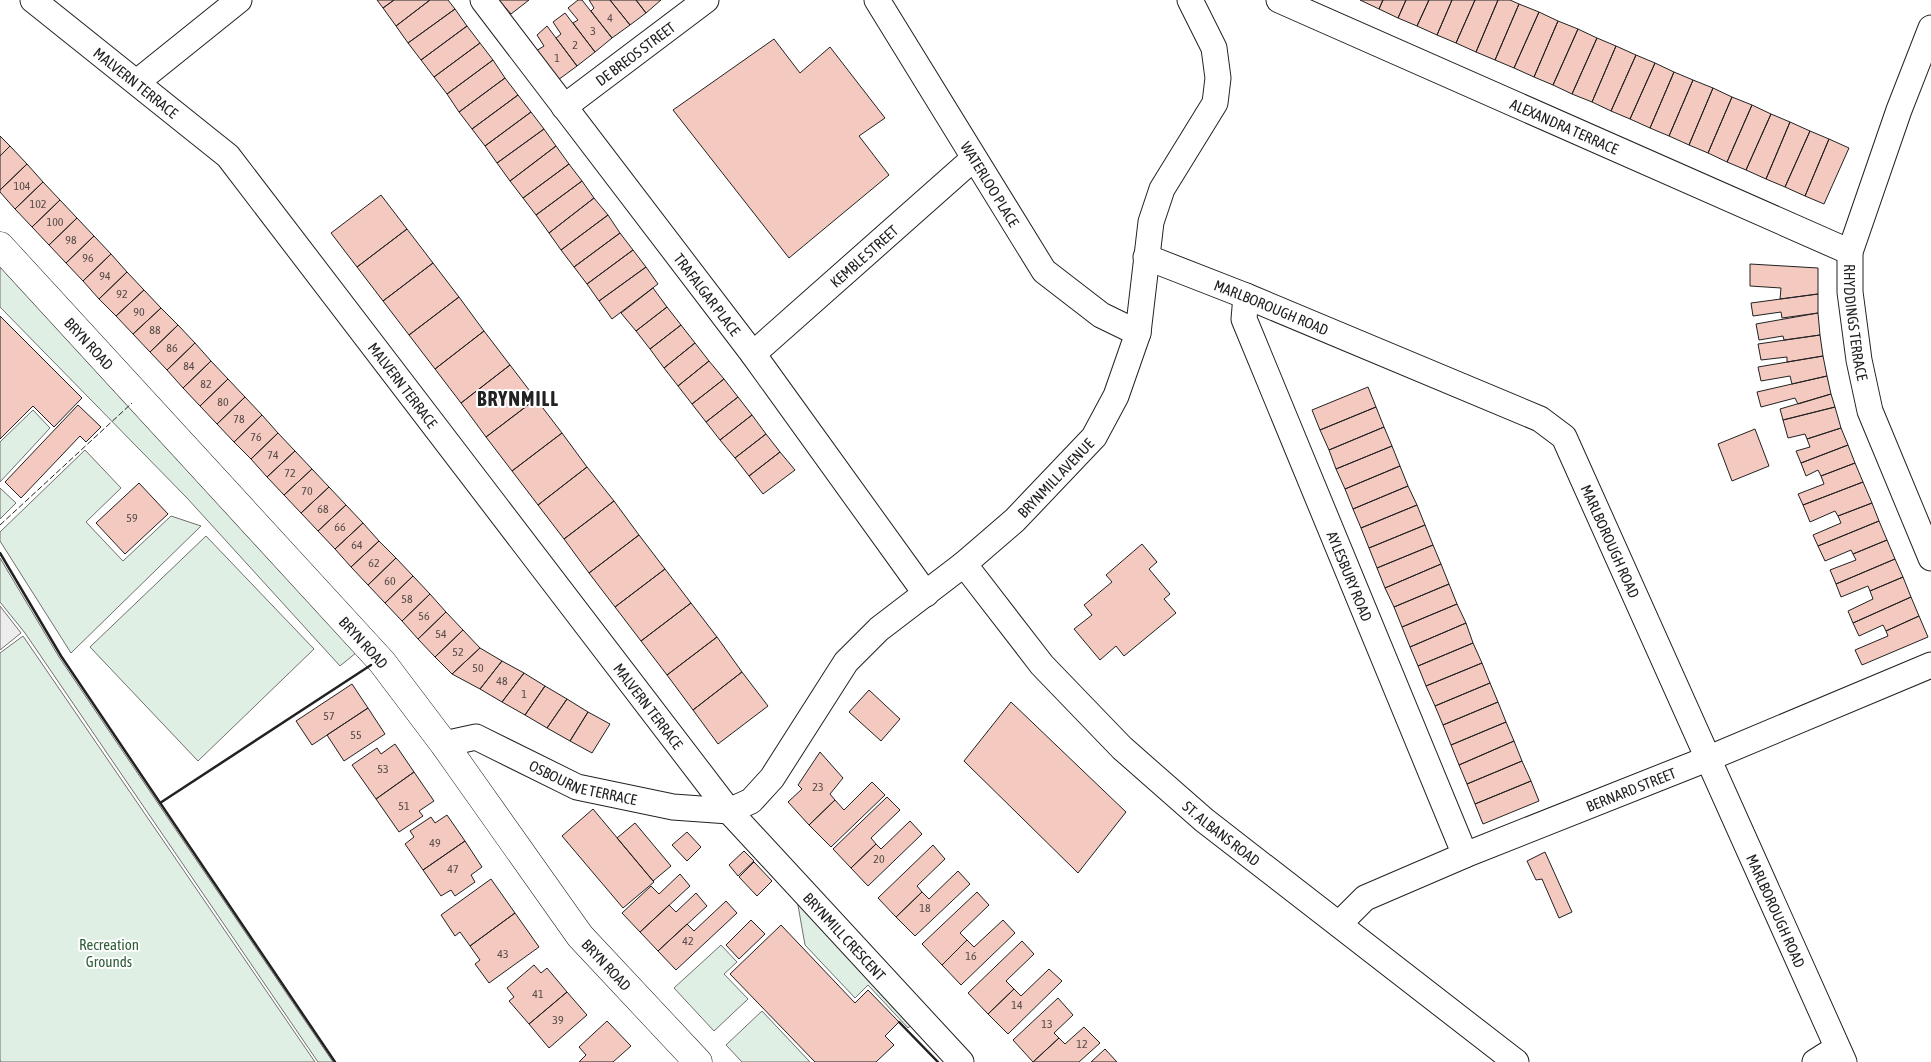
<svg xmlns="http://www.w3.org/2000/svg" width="1931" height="1062" font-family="'Asap Condensed',sans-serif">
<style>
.green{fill:#e0efe3;stroke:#6f6f6f}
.parking{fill:#ededed;stroke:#6f6f6f}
.building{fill:#f3c9c0;stroke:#222}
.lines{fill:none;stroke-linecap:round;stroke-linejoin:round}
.street-casing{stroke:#222;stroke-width:27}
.secondary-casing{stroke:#222;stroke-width:29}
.street{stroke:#fff;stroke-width:25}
.secondary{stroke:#fff;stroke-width:28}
.fence{stroke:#222;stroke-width:1;stroke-dasharray:6 2.5;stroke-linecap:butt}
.wall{stroke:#222;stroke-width:2.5}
.labels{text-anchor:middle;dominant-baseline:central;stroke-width:4;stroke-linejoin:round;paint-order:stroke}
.number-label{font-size:12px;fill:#564c4a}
.street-label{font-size:15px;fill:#222;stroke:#fff}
.park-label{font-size:15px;fill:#2f5e38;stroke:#fff}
.district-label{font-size:20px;font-weight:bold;letter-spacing:1px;fill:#222;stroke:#fff}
</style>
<rect width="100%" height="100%" fill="#fff"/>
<path class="green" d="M0,259L357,652L340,666L187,498L0,307Z
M33,410L50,428L0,482V442Z
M85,450L121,488L86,522L123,561L171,516L201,526L71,653L0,541V532Z
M0,488L16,503L0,519Z
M206,536L314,649L198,761L90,647Z
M0,558L59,657L333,1062H318L25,633L0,602Z
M23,636L315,1062H1L0,1060V653Z
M796,894L918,1019L908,1028L868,985L855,998L805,945Z
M721,945L737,962L724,974L748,999L714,1031L674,988Z
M762,1011L810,1062H742L726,1045Z"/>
<path class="parking" d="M0,606L21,633L0,650Z"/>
<path class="building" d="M377,0H394L383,8Z
M394,0H430L396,26L383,8Z
M430,0H448L455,9L408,43L396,26Z
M499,0H529L511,14Z
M578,0H582L612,38L595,52L573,23L578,20L568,8Z
M589,0H610L630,25L612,38L591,11L594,8Z
M610,0H636L646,13L630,25Z
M636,0H661L646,13Z
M1360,0H1383L1379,9Z
M1383,0H1406L1398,18L1379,9Z
M1406,0H1429L1417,26L1398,18Z
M1429,0H1452L1437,35L1417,26Z
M1452,0H1475L1456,43L1437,35Z
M1475,0H1498L1476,52L1456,43Z
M1498,0H1510L1519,4L1495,60L1476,52Z
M1519,4L1539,12L1514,68L1495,60Z
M455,9L467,26L421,60L408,43Z
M1539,12L1558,21L1534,77L1514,68Z
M565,13L595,52L577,66L556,38L561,34L553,22Z
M1558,21L1578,29L1553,85L1534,77Z
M467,26L480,43L434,77L421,60Z
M547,26L577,66L558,80L536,51L544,46L537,35Z
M1578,29L1597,38L1572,94L1553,85Z
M1597,38L1616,46L1592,102L1572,94Z
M774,39L800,73L830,47L885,118L859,136L889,175L789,258L673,110Z
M480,43L493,60L447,94L434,77Z
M1616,46L1636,55L1611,111L1592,102Z
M1636,55L1655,63L1630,119L1611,111Z
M493,60L505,78L459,112L447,94Z
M1655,63L1674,72L1650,128L1630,119Z
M1674,72L1693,80L1669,136L1650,128Z
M505,78L518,95L472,129L459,112Z
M1693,80L1713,88L1689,145L1669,136Z
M1713,88L1732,97L1708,153L1689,145Z
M518,95L531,112L485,146L472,129Z
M1732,97L1752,105L1727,162L1708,153Z
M1752,105L1771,114L1746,170L1727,162Z
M531,112L544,129L497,163L485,146Z
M1771,114L1790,122L1766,179L1746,170Z
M1790,122L1810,131L1785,187L1766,179Z
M544,129L556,146L510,181L497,163Z
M1810,131L1829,139L1805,196L1785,187Z
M0,136L10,146L0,156Z
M1829,139L1849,148L1824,204L1805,196Z
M10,146L27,164L0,190V156Z
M556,146L569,164L523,198L510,181Z
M27,164L43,182L15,209L0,192V190Z
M569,164L582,181L536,215L523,198Z
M582,181L594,198L549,233L536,215Z
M43,182L60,200L32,227L15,209Z
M381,195L407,229L357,267L331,233Z
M594,198L608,215L561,250L549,233Z
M60,200L77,218L49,245L32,227Z
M608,215L620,233L574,267L561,250Z
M77,218L94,236L66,263L49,245Z
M407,229L433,263L383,301L357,267Z
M620,233L633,250L587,284L574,267Z
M94,236L111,254L83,281L66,263Z
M633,250L646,267L599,301L587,284Z
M111,254L127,272L99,299L83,281Z
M433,263L459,297L409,335L383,301Z
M1750,264L1818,268V294L1780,299L1781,288L1750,286Z
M646,267L658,284L612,319L599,301Z
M127,272L144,290L116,316L99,299Z
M653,288L667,307L636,331L621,313Z
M144,290L161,308L133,334L116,316Z
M1818,294V313L1782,318L1781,312L1753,316L1751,303Z
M459,297L484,331L435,369L409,335Z
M667,307L681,325L650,349L636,331Z
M161,308L178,325L150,352L133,334Z
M1818,313L1820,335L1784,340L1783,336L1759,340L1756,324Z
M0,316L82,398L54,427L33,406L0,439Z
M178,325L195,343L167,370L150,352Z
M681,325L695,343L664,368L650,349Z
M484,331L510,365L461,403L435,369Z
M1820,335L1823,356L1787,362V357L1761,360L1758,344Z
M195,343L211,361L183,388L167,370Z
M695,343L709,361L678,386L664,368Z
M1823,356L1827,376L1792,384L1790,376L1761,381L1758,367Z
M211,361L228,379L200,406L183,388Z
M709,361L724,379L692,404L678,386Z
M510,365L536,399L486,437L461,403Z
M1827,376L1831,394L1798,404L1795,398L1761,407L1757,392Z
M228,379L245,397L217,424L200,406Z
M724,379L738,397L706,422L692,404Z
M1368,387L1376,407L1320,430L1312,410Z
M1831,394L1835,407L1783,420L1780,409Z
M245,397L262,415L234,442L217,424Z
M738,397L752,415L720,440L706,422Z
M536,399L562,433L512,471L486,437Z
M78,405L101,427L86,442L80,436L21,498L5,482Z
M1376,407L1384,427L1329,450L1320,430Z
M1835,407L1841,428L1807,439L1805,434L1788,438L1783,420Z
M262,415L278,433L251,459L234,442Z
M752,415L766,434L735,458L720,440Z
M1384,427L1392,446L1336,469L1329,450Z
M1841,428L1848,445L1801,463L1796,451L1810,447L1807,439Z
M1755,429L1769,466L1732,481L1718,444Z
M278,433L295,451L267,477L251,459Z
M562,433L587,467L538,505L512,471Z
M766,434L780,452L749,476L735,458Z
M1848,445L1855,463L1821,476L1818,470L1806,476L1801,463Z
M1392,446L1400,466L1345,489L1336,469Z
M295,451L312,469L284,495L267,477Z
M780,452L795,470L763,494L749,476Z
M1855,463L1863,482L1803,505L1798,494L1824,484L1821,476Z
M1400,466L1408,486L1353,509L1345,489Z
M587,467L614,501L564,539L538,505Z
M312,469L329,487L301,513L284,495Z
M1863,482L1872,503L1838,516L1835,511L1810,522L1803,505Z
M139,483L168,514L125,554L96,523Z
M1408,486L1417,505L1361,528L1353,509Z
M329,487L346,505L318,531L301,513Z
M614,501L639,535L589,573L564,539Z
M1872,503L1879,521L1818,546L1813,535L1841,523L1838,516Z
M346,505L363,523L335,549L318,531Z
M1417,505L1425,525L1369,548L1361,528Z
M1879,521L1887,540L1853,554L1851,550L1825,561L1818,546Z
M363,523L379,541L351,567L335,549Z
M1425,525L1433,545L1377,568L1369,548Z
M639,535L665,569L615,607L589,573Z
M1887,540L1895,559L1836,584L1830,570L1856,560L1853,554Z
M379,541L396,558L368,585L351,567Z
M1142,544L1157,562L1149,569L1170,594L1164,599L1176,613L1124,656L1116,646L1100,660L1074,629L1092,615L1084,605L1112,582L1106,575Z
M1433,545L1441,564L1385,588L1377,568Z
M396,558L413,576L385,603L368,585Z
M1895,559L1903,577L1870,591L1868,586L1841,597L1836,584Z
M1441,564L1449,584L1394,607L1385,588Z
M665,569L691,603L641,641L615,607Z
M413,576L430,594L402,621L385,603Z
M1903,577L1911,597L1853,623L1848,611L1873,599L1870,591Z
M1449,584L1457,604L1402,627L1394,607Z
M430,594L446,612L418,639L402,621Z
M1911,597L1919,616L1886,631L1883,625L1859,636L1853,623Z
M691,603L717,637L667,675L641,641Z
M1457,604L1466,623L1410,647L1402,627Z
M446,612L463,630L435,657L418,639Z
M1919,616L1928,637L1862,665L1855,650L1888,636L1886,631Z
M1466,623L1473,643L1418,666L1410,647Z
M463,630L480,648L452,674L435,657Z
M717,637L742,672L693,710L667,675Z
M1473,643L1482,663L1426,686L1418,666Z
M480,648L502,661L480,689L452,674Z
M502,661L524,673L502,702L480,689Z
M1482,663L1490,683L1435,706L1426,686Z
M742,672L768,706L718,744L693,710Z
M524,673L545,686L525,715L502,702Z
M1490,683L1498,702L1443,725L1435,706Z
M352,684L368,708L312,745L296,721Z
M545,686L567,699L547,728L525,715Z
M869,690L900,719L881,741L849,712Z
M567,699L588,712L570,741L547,728Z
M1011,702L1126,812L1078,873L964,761Z
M1498,702L1506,722L1451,745L1443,725Z
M368,708L385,734L344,761L327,735Z
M588,712L610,724L592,753L570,741Z
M1506,722L1514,741L1459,765L1451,745Z
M1514,741L1522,761L1467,784L1459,765Z
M395,744L414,772L376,799L352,765L377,748L381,754Z
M820,752L843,778L830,794L835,800L809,825L788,802L802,789L798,785Z
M1522,761L1531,781L1475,804L1467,784Z
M414,772L434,801L419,811L423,816L399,832L376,799Z
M1531,781L1539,801L1483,824L1475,804Z
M872,782L885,795L831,847L809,825L835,800L844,810Z
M887,797L900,810L871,838L876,844L851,868L833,849Z
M593,809L654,882L623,908L562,836Z
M447,815L465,841L423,870L405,844L414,837L410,831L431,817L435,823Z
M910,821L922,834L868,886L851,868L876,844L881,849Z
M635,823L671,866L653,881L617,838Z
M687,832L701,847L687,861L672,845Z
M465,841L482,867L471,875L475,882L455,896L451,890L441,896L423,870Z
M933,845L945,859L917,886L922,892L896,917L878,898Z
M744,851L754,861L738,876L729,865Z
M1545,852L1572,912L1559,918L1542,879L1536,880L1527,861Z
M754,862L772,881L757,896L739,877Z
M958,871L970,884L915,936L896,917L922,892L929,899Z
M680,874L690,886L640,932L622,913L651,886L659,894Z
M491,879L515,913L470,946L460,932L455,936L441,915Z
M977,892L989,905L960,933L967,940L942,965L922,944Z
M696,893L707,906L658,951L640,932L669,905L676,912Z
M726,901L737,913L676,970L658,951L687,924L694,931Z
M515,913L539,947L489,983L475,964L480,960L470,946Z
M751,920L765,934L739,959L726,945Z
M1003,920L1015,933L961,985L942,965L967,940L974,947Z
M781,925L855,1003L868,990L899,1022L885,1036L894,1045L876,1062H815L730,974Z
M1022,941L1034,954L1006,981L1014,989L988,1014L968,993Z
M534,965L541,973L547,968L567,992L529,1024L509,1001L514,997L507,988Z
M1049,969L1062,981L1008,1034L988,1014L1014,989L1021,996Z
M567,992L587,1015L549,1048L529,1024Z
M1058,998L1073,1015L1054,1033L1059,1038L1033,1062L1013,1040Z
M607,1021L631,1046L613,1062H579L586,1055L579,1047Z
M1084,1027L1100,1043L1079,1062H1033L1059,1038L1065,1044Z
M1105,1049L1117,1062H1091Z"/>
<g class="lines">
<g class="street-casing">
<g id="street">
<path id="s1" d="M33,0L228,156L729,811L961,1062"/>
<path id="s2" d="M483,0L753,354L926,594"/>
<path id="s3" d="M877,0L1044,271L1101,315L1138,333"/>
<path id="s4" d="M1279,0L1850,252"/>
<path id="s5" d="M1931,28L1899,110L1850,252V292L1859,360L1870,411L1931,558"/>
<path d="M137,82L239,0"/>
<path id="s6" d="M564,107L706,0"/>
<path id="s7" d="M1146,257L1246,296L1540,419L1564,437L1844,1062"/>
<path id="s8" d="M1246,296L1244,319L1465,855"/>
<path id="s9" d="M753,354L973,159"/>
<path id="s10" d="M964,564L1042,665L1122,748L1204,820L1516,1062"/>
<path id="s11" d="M444,744L476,737L577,787L673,807L729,811L751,801L772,778L846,662L879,629L964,564L1015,520L1094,437L1116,396L1138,333L1151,222L1162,189L1215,103L1218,78L1214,48L1190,0"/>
<path id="s12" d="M1339,924L1365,898L1465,855L1707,759L1931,665"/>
<path d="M1815,1062L1837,1048"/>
</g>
</g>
<g class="secondary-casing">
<g id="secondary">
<path id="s13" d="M0,246L382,662L444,744L580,936L698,1062"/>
</g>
</g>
<use href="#street" class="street"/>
<use href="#secondary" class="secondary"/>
<path class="fence" d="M0,525L132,403"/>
<path class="wall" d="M0,553L61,656L335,1062
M160,803L371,665
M899,1022L938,1062"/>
</g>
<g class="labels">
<g class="number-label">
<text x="610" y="18">4</text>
<text x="593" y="31">3</text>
<text x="575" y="45">2</text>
<text x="557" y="58">1</text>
<text x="22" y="186">104</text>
<text x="38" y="204">102</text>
<text x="55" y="222">100</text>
<text x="71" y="240">98</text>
<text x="88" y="258">96</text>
<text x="105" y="276">94</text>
<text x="122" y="294">92</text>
<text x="139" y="312">90</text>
<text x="155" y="330">88</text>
<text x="172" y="348">86</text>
<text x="189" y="366">84</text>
<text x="206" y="384">82</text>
<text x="223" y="402">80</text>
<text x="239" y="419">78</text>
<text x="256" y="437">76</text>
<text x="273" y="455">74</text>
<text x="290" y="473">72</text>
<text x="307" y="491">70</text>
<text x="323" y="509">68</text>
<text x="132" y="518">59</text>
<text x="340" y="527">66</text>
<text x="357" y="545">64</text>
<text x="374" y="563">62</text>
<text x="390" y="581">60</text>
<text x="407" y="599">58</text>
<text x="424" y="616">56</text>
<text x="441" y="634">54</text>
<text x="458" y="652">52</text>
<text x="478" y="668">50</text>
<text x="502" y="681">48</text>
<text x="524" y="694">1</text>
<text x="329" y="716">57</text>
<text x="356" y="735">55</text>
<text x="383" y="769">53</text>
<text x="818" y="787">23</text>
<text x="404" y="806">51</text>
<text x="435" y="843">49</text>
<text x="879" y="859">20</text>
<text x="453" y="869">47</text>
<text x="925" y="908">18</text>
<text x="688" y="941">42</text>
<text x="503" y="954">43</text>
<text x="971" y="956">16</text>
<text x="538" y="994">41</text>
<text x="1017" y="1005">14</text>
<text x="558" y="1020">39</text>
<text x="1047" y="1024">13</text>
<text x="1082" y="1044">12</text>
</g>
<g class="street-label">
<text stroke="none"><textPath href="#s6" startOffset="89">DE BREOS STREET</textPath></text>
<text stroke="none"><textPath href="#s1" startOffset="132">MALVERN TERRACE</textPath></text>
<text stroke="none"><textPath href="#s4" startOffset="312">ALEXANDRA TERRACE</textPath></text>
<text stroke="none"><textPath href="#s3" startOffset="216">WATERLOO PLACE</textPath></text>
<text stroke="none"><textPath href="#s9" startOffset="148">KEMBLE STREET</textPath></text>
<text stroke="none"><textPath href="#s2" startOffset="370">TRAFALGAR PLACE</textPath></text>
<text stroke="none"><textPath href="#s7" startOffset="135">MARLBOROUGH ROAD</textPath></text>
<text stroke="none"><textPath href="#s5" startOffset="309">RHYDDINGS TERRACE</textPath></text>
<text stroke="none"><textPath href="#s13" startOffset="132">BRYN ROAD</textPath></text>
<text stroke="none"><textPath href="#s1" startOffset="538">MALVERN TERRACE</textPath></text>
<text stroke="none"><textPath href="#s11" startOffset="772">BRYNMILL AVENUE</textPath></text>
<text stroke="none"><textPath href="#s7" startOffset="570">MARLBOROUGH ROAD</textPath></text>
<text stroke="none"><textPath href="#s8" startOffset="301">AYLESBURY ROAD</textPath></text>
<text stroke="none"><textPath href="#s13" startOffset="538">BRYN ROAD</textPath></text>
<text stroke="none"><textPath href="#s1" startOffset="942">MALVERN TERRACE</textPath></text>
<text stroke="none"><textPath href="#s11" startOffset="150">OSBOURNE TERRACE</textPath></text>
<text stroke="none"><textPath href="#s12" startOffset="324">BERNARD STREET</textPath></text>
<text stroke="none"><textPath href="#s10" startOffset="374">ST. ALBANS ROAD</textPath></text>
<text stroke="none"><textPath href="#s7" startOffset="975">MARLBOROUGH ROAD</textPath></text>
<text stroke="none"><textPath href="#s1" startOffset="1245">BRYNMILL CRESCENT</textPath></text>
<text stroke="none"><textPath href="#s13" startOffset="942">BRYN ROAD</textPath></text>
</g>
<g class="park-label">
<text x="109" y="944">Recreation<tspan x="109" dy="17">Grounds</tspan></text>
</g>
<g class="district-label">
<text x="518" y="398">BRYNMILL</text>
</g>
</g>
</svg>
